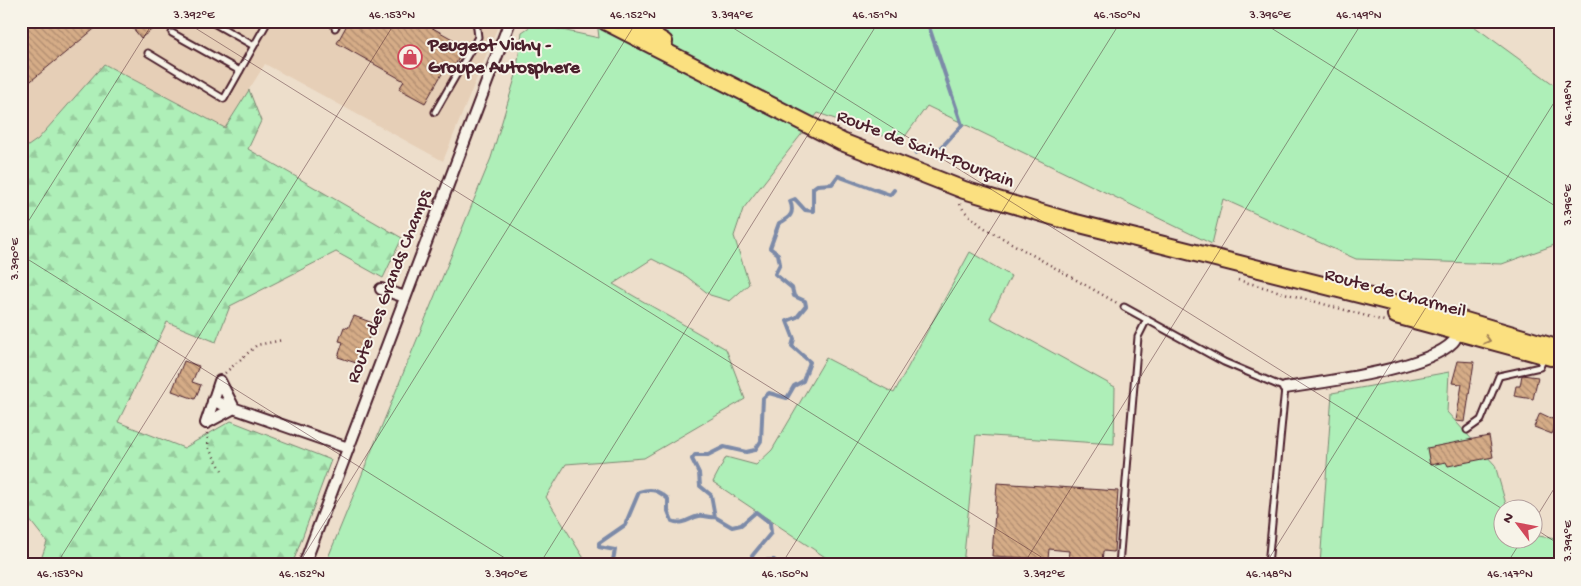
<svg xmlns="http://www.w3.org/2000/svg" width="1581" height="586" font-family="'Gochi Hand',sans-serif">
<style>
.built{fill:#e6cfb7}
.green{fill:#aeefb8;stroke:#7c8772}
.forest{fill:url(#forest-firs);stroke:#7c8772}
.lines{fill:none;stroke-linecap:round;stroke-linejoin:round}
.stream{stroke:#7c8aa8;stroke-width:4}
.building{fill:url(#building-back-hatch);stroke:#4a1f2b}
.lane-casing{stroke:#4a1f2b;stroke-width:9}
.street-casing{stroke:#4a1f2b;stroke-width:14}
.primary-casing{stroke:#4a1f2b;stroke-width:20}
.path{stroke:#4a1f2b;stroke-width:2.5;stroke-dasharray:1 4;stroke-linecap:butt}
.lane{stroke:#f7f3e8;stroke-width:5}
.street{stroke:#f7f3e8;stroke-width:10}
.primary{stroke:#fbe080;stroke-width:16}
.oneway{stroke:#a28056}
.ticks{fill:none;stroke:#4a1f2b;stroke-width:1;stroke-opacity:0.45}
.labels{text-anchor:middle;dominant-baseline:central;stroke-width:4;stroke-linejoin:round;paint-order:stroke}
.poi-label{font-size:19px;font-weight:bold;fill:#4a1f2b;stroke:#f7f3e8;text-anchor:start}
.street-label{font-size:19px;fill:#4a1f2b;stroke:#f7f3e8}
.neatline{fill:none;stroke:#4a1f2b;stroke-width:2}
.ticks-label{font-size:12px;text-anchor:middle;fill:#4a1f2b}
</style>
<defs>
<pattern id="forest-firs" width="22" height="20" patternUnits="userSpaceOnUse" patternTransform="scale(1.25)"><rect width="22" height="20" fill="#aeefb8"/><path d="M5 1l3.5 6h-7zM16 11l3.5 6h-7z" fill="#97cc9e"/></pattern>
<pattern id="building-back-hatch" width="6" height="6" patternUnits="userSpaceOnUse" patternTransform="scale(1.25)"><rect width="6" height="6" fill="#d5ac87"/><path d="M-1 5l2 2M0 0l6 6M5-1l2 2" fill="none" stroke="#af8b6f"/></pattern>
</defs>
<rect width="100%" height="100%" fill="#eddecb"/>
<filter id="ink" filterUnits="userSpaceOnUse"><feTurbulence type="fractalNoise" baseFrequency=".02" numOctaves="2"/><feDisplacementMap in="SourceGraphic" scale="10" xChannelSelector="R" yChannelSelector="G"/><feConvolveMatrix kernelMatrix="1 2 1 2 8 2 1 2 1" color-interpolation-filters="sRGB"/></filter>
<g filter="url(#ink)">
<path class="built" d="M21,21H500L443,161L265,64L225,128L104,64L38,139L21,151Z"/>
<path class="green" d="M597,21H1467L1560,89V243L1502,264L1356,259L1223,199L1212,244L927,106L901,142L818,113L743,209L734,236L749,284L730,301L710,295L686,276L652,259L613,284L726,349L745,399L644,458L566,464L546,497L588,565H325L491,158L516,75L522,32L534,24L599,38Z
M970,252L1011,276L990,318L1115,387L1114,444L976,435L963,565H837L713,482L726,457L756,465L772,450L826,358L894,393Z
M1449,372L1447,412L1495,465L1507,508H1504V538H1534V535L1560,540V565H1320L1332,393Z"/>
<path class="forest" d="M104,64L225,128L249,90L261,121L248,149L402,238L383,278L336,252L230,306L216,342L167,322L118,422L184,448L231,421L331,460L292,565H39L47,542L21,509V151L38,139Z"/>
<g class="lines">
<path class="stream" d="M916,153L920,147L940,149L962,125L927,21
M715,517L711,495L700,486L699,473L692,459L695,455H708L724,447L746,452L755,450L761,441L763,398L769,393L787,398L794,386L803,381L810,362L792,346L794,339L787,321L797,317L806,306L805,301L794,296L792,288L775,274L780,264L778,254L770,248L779,223C790,218 795,213 790,201L795,199L805,210L813,211V188L817,185L832,184L838,176L890,195L894,190
M715,517L732,527L741,525L756,512L770,523L771,533L752,556L753,561L774,560L777,565
M612,565L615,550L599,547V543L625,525L639,492C652,488 658,490 668,499V511L672,521C683,526 689,518 699,516C705,515 709,518 715,517"/>
</g>
<path class="building" d="M21,21H104L21,89Z
M127,21H163L141,38Z
M349,21H431L429,26L465,46L452,71L446,67L425,103L399,89L404,81L337,43Z
M354,316L373,323L369,329L373,332L360,351L356,363L338,357L343,342L339,341L344,327L348,328Z
M184,361L199,366L192,382L201,385L195,399L172,391Z
M1458,361L1474,362L1465,422L1456,421L1462,384L1452,383Z
M1522,375L1538,377L1533,399L1514,396L1516,386H1520Z
M1540,413L1557,421L1552,434L1534,427Z
M1489,436L1493,457L1448,466L1446,462L1430,465L1427,448Z
M997,483L1118,491L1114,552L1103,551L1102,563L1068,561L1069,551L1049,549L1048,559L992,556Z"/>
<g class="lines">
<g class="lane-casing">
<path id="lane" d="M210,21L254,46
M335,28L339,21
M172,33L240,71
M148,53L224,99L268,21
M435,112L478,37L476,21
M1124,307L1224,362L1285,388L1268,565
M1467,430L1481,420L1499,376L1540,367L1544,357
M1119,565L1138,337L1147,319"/>
</g>
<g class="street-casing">
<path id="street" d="M381,289L405,297
M220,381L234,408L206,423Z
M1285,388C1323,382 1427,369 1453,342C1456,339 1458,332 1459,328
M213,401L348,448
M304,565L510,21"/>
</g>
<g class="primary-casing">
<path id="primary" d="M605,21L842,142L964,190L1072,222L1462,320L1560,349
M629,21L664,42
M1396,315L1551,357"/>
</g>
<path class="path" d="M960,204L964,211L983,227L1117,303
M1238,280L1384,321
M225,373L257,345L283,340
M207,433L209,449L222,470"/>
<use href="#lane" class="lane"/>
<use href="#street" class="street"/>
<use href="#primary" class="primary"/>
</g>
<defs><path id="oneway-chevron" d="M-2-3.5L2.5 0L-2 3.5" fill="none" stroke-width="1.6" stroke-linecap="round" stroke-linejoin="round" transform="scale(1.25)"/></defs>
<use class="oneway" href="#oneway-chevron" transform="translate(1487 340) rotate(15)"/>
</g>
<path class="ticks" d="M184,21L1054,565M722,21L1504,510M1260,21L1560,209M21,233L154,21M21,255L516,565M1534,521L1560,479M1534,528L1560,545M56,565L396,21M298,565L637,21M539,565L879,21M781,565L1121,21M1023,565L1363,21M1265,565L1560,93M1506,565L1523,538"/>
<defs>
<g id="shop-ring" transform="scale(1.25)"><circle r="9.5" fill="#f7f3e8" stroke="#d1495b" stroke-width="1.5"/><path d="M-5-2.5h2.3a2.7 3.5 0 0 1 5.4 0H5L5.5 6h-11ZM-1.5-2.5h3a1.5 2.3 0 0 0-3 0Z" fill="#d1495b"/></g>
</defs>
<g fill-rule="evenodd">
<use href="#shop-ring" x="410" y="57"/>
</g>
<g class="labels">
<g class="poi-label">
<text x="428" y="46">Peugeot Vichy -<tspan x="428" dy="22">Groupe Autosphere</tspan></text>
</g>
<g class="street-label">
<text transform="translate(925 150) rotate(21)">Route de Saint-Pourçain</text>
<text transform="translate(390 287) rotate(-69)">Route des Grands Champs</text>
<text transform="translate(1395 294) rotate(15)">Route de Charmeil</text>
</g>
</g>
<rect width="1581" height="586" fill="none" stroke="#f7f3e8" stroke-width="55"/>
<g transform="translate(1518 524) rotate(302)"><circle r="24" fill="#f7f3e8" stroke="#b29e9c"/>
<path d="M0-4L9 19L0 12L-9 19Z" fill="#d1495b"/>
<text y="-8" font-size="14" font-weight="bold" text-anchor="middle" fill="#4a1f2b">N</text>
</g>
<rect x="28" y="28" width="1526" height="530" class="neatline"/>
<g class="ticks-label">
<text x="194" y="18">3.392°E</text>
<text x="392" y="18">46.153°N</text>
<text x="633" y="18">46.152°N</text>
<text x="732" y="18">3.394°E</text>
<text x="875" y="18">46.151°N</text>
<text x="1117" y="18">46.150°N</text>
<text x="1270" y="18">3.396°E</text>
<text x="1359" y="18">46.149°N</text>
<text transform="translate(1567 103) rotate(-90)" y="4">46.148°N</text>
<text transform="translate(1567 205) rotate(-90)" y="4">3.396°E</text>
<text transform="translate(14 259) rotate(-90)" y="4">3.390°E</text>
<text transform="translate(1567 541) rotate(-90)" y="4">3.394°E</text>
<text x="60" y="577">46.153°N</text>
<text x="302" y="577">46.152°N</text>
<text x="506" y="577">3.390°E</text>
<text x="785" y="577">46.150°N</text>
<text x="1044" y="577">3.392°E</text>
<text x="1269" y="577">46.148°N</text>
<text x="1510" y="577">46.147°N</text>
</g>
</svg>
